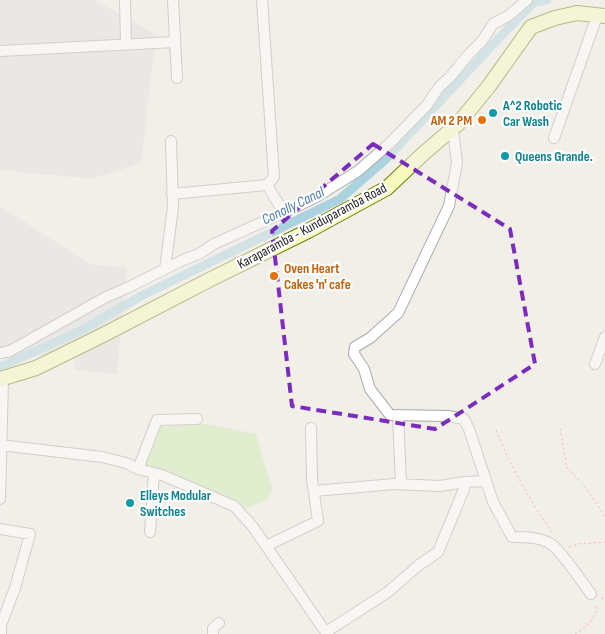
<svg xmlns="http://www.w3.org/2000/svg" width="605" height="634" font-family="'Sofia Sans Condensed',sans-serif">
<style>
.residential{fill:#e0dfdf}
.grass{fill:#cdebb0}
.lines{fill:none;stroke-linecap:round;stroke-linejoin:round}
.canal{stroke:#aad3df;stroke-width:9}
.minor-casing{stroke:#a9a9a9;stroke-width:12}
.secondary-casing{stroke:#707d05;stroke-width:16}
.path{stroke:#fa8072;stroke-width:1;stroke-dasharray:2.5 2.5;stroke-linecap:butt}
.minor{stroke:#fff;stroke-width:10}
.secondary{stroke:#f7fabf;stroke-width:14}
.marked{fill:none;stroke:#7b2cbf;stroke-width:4;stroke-dasharray:10 6;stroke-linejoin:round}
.culture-dot{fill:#0f9aa8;stroke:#fff;stroke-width:2}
.food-dot{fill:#e8710a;stroke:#fff;stroke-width:2}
.labels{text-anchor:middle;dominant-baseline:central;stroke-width:4.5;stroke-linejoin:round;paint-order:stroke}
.culture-label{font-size:14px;font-weight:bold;fill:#0d838f;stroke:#fff;text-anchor:start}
.food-label{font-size:14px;font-weight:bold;fill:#c56008;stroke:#fff;text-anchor:end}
.street-label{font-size:14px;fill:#222;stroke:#fff}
.water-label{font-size:15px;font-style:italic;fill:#4a7aab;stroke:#fff}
</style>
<rect width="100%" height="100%" fill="#f2efe9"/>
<path class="residential" d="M0,0H95L156,35L141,163L92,179L0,170Z
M0,206L90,264L127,268L117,374L75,370V359L0,352Z"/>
<path class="grass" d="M206,424L256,434L272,488L269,499L246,509L143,466L160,427Z"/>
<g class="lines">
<path class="canal" d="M0,367L80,331L141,296L340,199L386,159L499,38L534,2L547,0"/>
<g class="minor-casing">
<path id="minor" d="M125,0L126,44
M173,0L177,78
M262,0L274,177L267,185L284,213
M0,51L175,42
M453,130L457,163L449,206L398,313L370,338L355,347L354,354L364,369L370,389L390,415L448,416L464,419L469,429L493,502L512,537C524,537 540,537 551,544C565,555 580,580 591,594
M554,138L597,16
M172,194L267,185
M165,269L173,207L171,141
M0,353L10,351L106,297L127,288L183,260L199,254L214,244L298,206L318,196L358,171L389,144L427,105L439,87L450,77L469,54L482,41L493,24L508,16L527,0
M595,364L605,337
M398,415L401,484
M0,445L102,457L126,463L138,469L162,475L234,506L253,527L327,634
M138,469L157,420L197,419
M314,491L394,484L440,486L465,482L486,481
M0,499L3,379
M0,529L30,534L15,588L1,625V634
M150,532L154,473
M266,546L318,521L312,479L311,428
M326,632L388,592L419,565L438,552L464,489L465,482
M213,634V628L219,623"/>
</g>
<g class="secondary-casing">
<path id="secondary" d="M0,379L36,368L103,335L209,280L308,231L387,188L424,153L458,124L489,86L531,27L555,18L577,13L605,16"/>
</g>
<path class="path" d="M560,428L567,468L582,483L605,516
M496,430C512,469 530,501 554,535
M569,547L578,544L605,542
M601,598L605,599
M575,634L590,623L597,610L595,604"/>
<use href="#minor" class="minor"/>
<use href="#secondary" class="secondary"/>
</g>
<path d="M0 0H605V634H0ZM373,144L510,229L535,364L435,429L292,406L272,231Z" fill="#f2efe9" fill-opacity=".55" fill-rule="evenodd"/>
<path class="marked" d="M373,144L510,229L535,364L435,429L292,406L272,231Z"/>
<g class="culture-dot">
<circle cx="493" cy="113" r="5"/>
<circle cx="505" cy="156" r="5"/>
<circle cx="130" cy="503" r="5"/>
</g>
<g class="food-dot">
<circle cx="482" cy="120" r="5"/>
<circle cx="274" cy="276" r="5"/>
</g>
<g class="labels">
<g class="culture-label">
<text x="503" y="105">A^2 Robotic<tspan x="503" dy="16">Car Wash</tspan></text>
<text x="515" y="156">Queens Grande.</text>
<text x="140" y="495">Elleys Modular<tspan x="140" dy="16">Switches</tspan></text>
</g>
<g class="food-label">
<text x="472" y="120">AM 2 PM</text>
<text x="284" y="268" text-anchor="start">Oven Heart<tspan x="284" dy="16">Cakes 'n' cafe</tspan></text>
</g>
<g class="street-label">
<text transform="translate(312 226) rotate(-28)">Karaparamba - Kunduparamba Road</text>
</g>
<g class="water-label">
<text transform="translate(293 206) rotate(-26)">Conolly Canal</text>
</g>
</g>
</svg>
